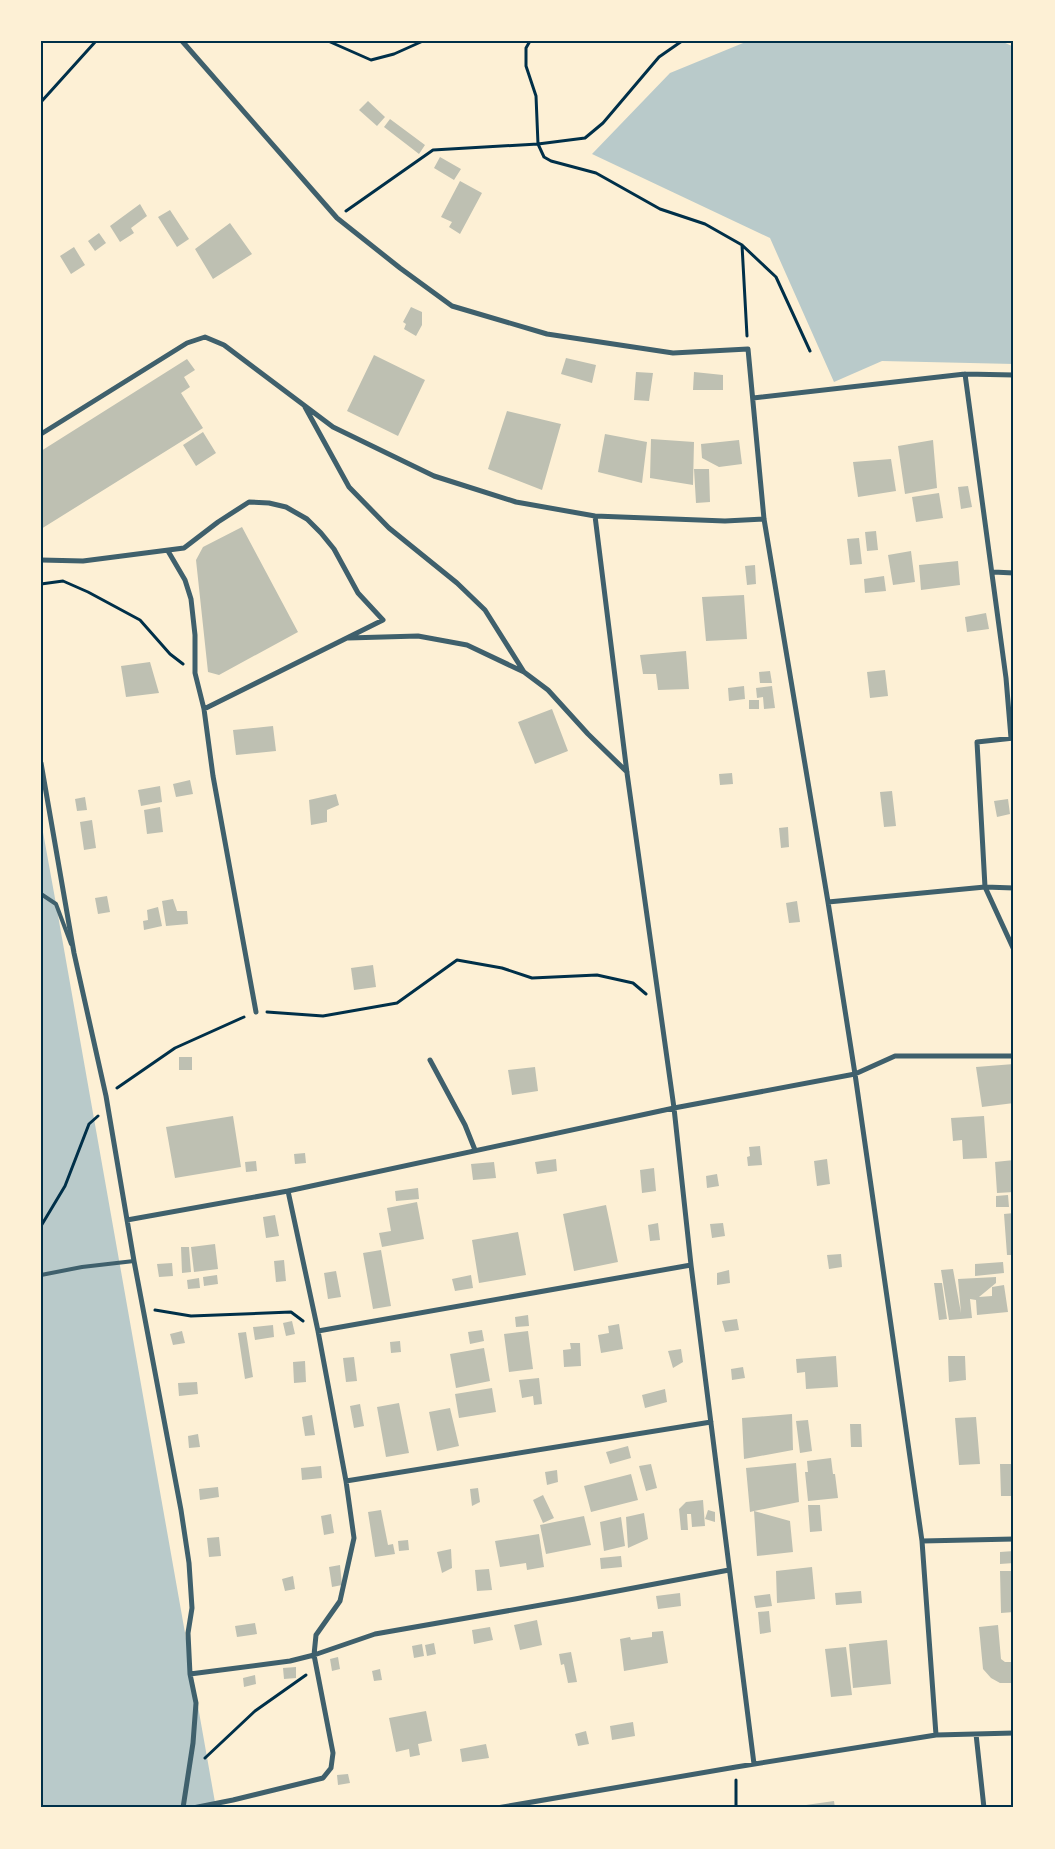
<svg xmlns="http://www.w3.org/2000/svg" width="1055" height="1849" font-family="Ubuntu,sans-serif">
<style>
.green{fill:#b9caca}
.building{fill:#bec0b2}
.lines{fill:none;stroke-linecap:round;stroke-linejoin:round}
.path{stroke:#003049;stroke-width:3}
.service{stroke:#3f606c;stroke-width:4}
.minor{stroke:#3f606c;stroke-width:5}
.neatline{fill:none;stroke:#003049;stroke-width:2}
</style>
<rect width="100%" height="100%" fill="#fdf0d5"/>
<path class="green" d="M748,41H1001L1014,47V364L882,361L834,382L770,238L592,154L670,73Z
M41,821L56,904L216,1808H41Z"/>
<path class="building" d="M368,101L385,117L377,126L359,110Z
M390,119L425,145L419,154L384,127Z
M440,157L461,169L454,180L434,168Z
M460,181L482,193L460,234L449,227L452,222L441,217Z
M140,204L147,216L131,228L134,233L120,242L110,226Z
M170,210L189,239L177,247L158,217Z
M230,223L252,254L213,279L195,249Z
M99,233L106,243L95,251L88,241Z
M74,247L85,265L71,274L60,256Z
M411,307L422,312V325L416,336L404,329L406,324L403,322Z
M374,355L425,380L398,436L347,411Z
M566,358L596,365L592,383L561,374Z
M187,359L195,370L184,377L190,387L181,393L203,428L41,529V451Z
M636,372L653,373L649,401L634,400Z
M694,372L723,375V390H693Z
M507,411L561,424L542,490L488,469Z
M203,432L216,453L196,466L183,445Z
M605,434L647,442L642,483L598,472Z
M651,439L694,442L693,485L650,478Z
M739,440L742,464L719,467L702,458L701,444Z
M933,440L937,488L905,494L898,446Z
M891,459L896,491L858,497L853,462Z
M694,469H709L710,502L696,503Z
M968,486L972,507L961,509L958,487Z
M939,493L943,518L916,522L912,497Z
M242,527L298,632L219,675L208,672L196,560L203,547Z
M876,531L878,550L867,551L865,532Z
M859,538L862,564L850,565L847,539Z
M911,551L915,582L893,585L888,555Z
M958,561L960,585L921,590L919,565Z
M755,565L756,584L747,585L745,566Z
M884,576L886,591L865,593L864,579Z
M744,595L747,639L706,641L702,597Z
M986,613L989,629L967,632L965,617Z
M686,651L689,689L658,690L656,674H643L640,655Z
M150,662L159,693L126,697L121,666Z
M885,670L888,696L870,698L867,672Z
M770,671L772,683H760L759,672Z
M744,686L745,699L729,701L728,688Z
M772,686L775,708L764,709L763,697L757,698L756,688Z
M749,700H759V709H749Z
M552,709L568,751L535,764L518,722Z
M273,726L276,751L236,755L233,730Z
M732,773L733,784L720,785L719,774Z
M190,780L193,794L176,797L173,784Z
M160,786L162,802L141,806L138,790Z
M892,791L896,826L884,827L880,792Z
M336,794L339,805L327,810V822L311,825L309,800Z
M85,797L87,810L77,811L75,799Z
M1008,799L1010,814L997,817L994,801Z
M160,807L163,832L147,834L144,810Z
M92,820L96,848L84,850L80,822Z
M788,827L789,847L781,848L779,828Z
M107,896L110,912L98,914L95,898Z
M173,899L177,911H187L188,924L166,926L162,901Z
M797,901L800,922L789,923L786,903Z
M158,907L162,926L144,930L143,921L148,920L147,910Z
M373,965L376,987L354,990L351,968Z
M179,1057H192V1070H179Z
M1014,1064V1103L982,1107L976,1067Z
M535,1067L538,1091L512,1095L508,1070Z
M233,1116L241,1167L175,1178L166,1127Z
M984,1116L987,1158L963,1159L962,1140L953,1141L951,1118Z
M760,1146L762,1165L748,1166L747,1157L750,1156L749,1147Z
M305,1153L306,1163L295,1164L294,1154Z
M556,1159L557,1171L537,1174L535,1162Z
M827,1159L830,1184L817,1186L814,1161Z
M1014,1160V1192L997,1193L995,1162Z
M256,1161L257,1171L246,1172L245,1162Z
M494,1162L496,1178L473,1180L471,1164Z
M654,1168L656,1191L642,1193L640,1170Z
M717,1174L719,1186L707,1188L706,1176Z
M418,1188L419,1199L396,1201L395,1191Z
M1008,1195L1009,1207H996V1196Z
M417,1202L424,1239L382,1247L379,1233L391,1231L387,1208Z
M606,1205L618,1262L574,1271L563,1214Z
M1014,1213V1255H1007L1004,1214Z
M275,1215L279,1236L266,1238L263,1217Z
M658,1223L660,1240L650,1241L648,1225Z
M723,1223L725,1236L712,1238L710,1224Z
M518,1232L526,1275L479,1283L472,1240Z
M215,1244L218,1269L194,1272L191,1247Z
M181,1247H189L191,1272L182,1273Z
M381,1250L391,1306L373,1309L363,1253Z
M841,1254L842,1267L829,1269L827,1255Z
M284,1260L286,1281L276,1282L274,1261Z
M1003,1262L1004,1273L975,1276V1264Z
M172,1263L173,1276L159,1277L157,1264Z
M953,1269L961,1313L958,1279L996,1277V1283L979,1297L992,1296V1287L1004,1285L1008,1312L977,1315L976,1300L970,1299L972,1318L949,1320L941,1270Z
M729,1270L730,1283L717,1285V1273Z
M336,1271L341,1297L328,1299L324,1273Z
M217,1275L218,1284L204,1286L203,1277Z
M471,1275L473,1288L455,1291L452,1279Z
M199,1278L200,1288L188,1289L187,1280Z
M934,1283H942L947,1319L939,1320Z
M528,1315L529,1326L516,1327L515,1317Z
M737,1319L739,1330L725,1332L722,1321Z
M292,1321L295,1334L286,1336L283,1323Z
M619,1324L623,1349L601,1353L598,1335L609,1333L608,1326Z
M273,1325L274,1337L255,1340L253,1327Z
M482,1330L484,1341L470,1344L468,1332Z
M182,1331L185,1343L173,1345L170,1334Z
M528,1331L533,1369L509,1372L504,1334Z
M246,1332L253,1377L245,1379L238,1333Z
M400,1341L401,1352L391,1353L390,1342Z
M570,1343H580L581,1366L564,1367L563,1350L571,1349Z
M484,1348L490,1381L456,1388L450,1354Z
M681,1349L683,1362L673,1368L668,1351Z
M836,1356L838,1387L806,1389L805,1372L797,1373L796,1359Z
M948,1356H965L966,1380L949,1382Z
M354,1357L357,1381L346,1382L343,1358Z
M305,1361L306,1382L294,1383L293,1362Z
M743,1367L745,1378L732,1380L731,1369Z
M539,1378L542,1404L534,1405L533,1396L522,1398L519,1380Z
M197,1382L198,1394L179,1396L178,1383Z
M492,1388L496,1412L459,1418L455,1394Z
M665,1389L667,1402L645,1408L642,1395Z
M399,1403L409,1453L386,1457L377,1407Z
M360,1404L364,1426L354,1428L350,1406Z
M450,1408L459,1446L437,1451L429,1412Z
M792,1414L793,1450L744,1459L742,1418Z
M312,1415L315,1435L305,1436L302,1417Z
M976,1417L980,1464L959,1465L955,1418Z
M808,1420L812,1451L800,1453L796,1421Z
M850,1424H861L862,1447H851Z
M198,1434L200,1447L189,1448L188,1436Z
M628,1446L631,1458L610,1464L606,1452Z
M831,1458L833,1474H835L838,1498L808,1501L805,1472H808L807,1461Z
M796,1463L799,1502L754,1511L790,1521L793,1552L757,1556L754,1511L750,1512L746,1468Z
M651,1464L657,1488L646,1491L639,1466Z
M1000,1464H1014V1496H1001Z
M321,1466L322,1478L302,1480L301,1468Z
M557,1470L558,1482L547,1485L545,1472Z
M631,1474L638,1500L591,1512L584,1486Z
M218,1487L219,1497L200,1500L199,1489Z
M478,1488L480,1502L472,1506L470,1489Z
M543,1495L554,1518L543,1523L533,1500Z
M703,1500L705,1526L692,1527L691,1514H687L688,1530H681L679,1509L686,1502Z
M808,1505H820L822,1531L810,1532Z
M381,1510L388,1545L393,1544L395,1554L375,1557L368,1512Z
M708,1510L715,1512V1522L705,1519Z
M644,1513L648,1539L628,1548L626,1517Z
M331,1514L334,1533L324,1535L321,1516Z
M584,1516L591,1545L546,1554L540,1525Z
M621,1517L625,1546L604,1551L600,1522Z
M539,1534L544,1567L527,1570L526,1563L500,1567L495,1541Z
M219,1537L221,1556L209,1557L207,1538Z
M408,1540L409,1550L399,1551L398,1541Z
M451,1549L452,1568L442,1573L437,1552Z
M1014,1551V1563L1000,1564V1552Z
M621,1556L622,1567L601,1569L600,1558Z
M340,1565L342,1585L332,1587L329,1567Z
M812,1567L815,1599L777,1603L776,1571Z
M489,1569L492,1590L477,1591L475,1570Z
M1000,1571H1014V1612L1001,1613Z
M293,1576L295,1589L285,1591L282,1579Z
M861,1591L862,1603L836,1605L835,1593Z
M680,1593L681,1606L658,1609L656,1596Z
M770,1594L772,1606L756,1608L754,1596Z
M769,1611L771,1632L760,1634L758,1612Z
M537,1620L542,1645L520,1650L514,1625Z
M255,1623L257,1634L237,1637L235,1626Z
M998,1625L1001,1659L1005,1662H1014V1683H1000L991,1678L983,1669L979,1627Z
M490,1627L493,1640L474,1644L472,1630Z
M663,1631L668,1663L624,1671L620,1639L630,1637L631,1640L652,1637V1632Z
M887,1640L891,1684L853,1688L849,1644Z
M434,1643L436,1654L427,1656L425,1645Z
M422,1644L424,1656L414,1658L412,1646Z
M846,1647L852,1695L831,1697L825,1649Z
M571,1652L577,1682L568,1683L564,1664L561,1665L559,1654Z
M338,1657L340,1669L332,1671L330,1659Z
M296,1667V1678L284,1679L283,1668Z
M380,1669L382,1680L374,1681L372,1671Z
M255,1675L256,1684L244,1687L243,1678Z
M426,1711L432,1741L418,1744L420,1755L410,1757L409,1749L396,1752L389,1718Z
M633,1722L635,1736L612,1740L610,1726Z
M586,1731L589,1744L578,1746L575,1734Z
M486,1744L489,1758L462,1762L460,1749Z
M348,1774L350,1783L338,1785L337,1775Z
M834,1801L835,1808H792V1807Z"/>
<g class="lines">
<path class="path" d="M328,41L371,60L394,54L423,41
M530,41L526,48V66L536,96L538,144L544,157L551,161L596,173L660,209L705,224L742,245L776,277L810,351
M41,102L96,41
M346,211L433,150L538,144L585,138L603,123L659,57L682,41
M742,245L747,336
M41,584L63,581L88,592L140,620L170,654L183,664
M267,1012L323,1016L397,1003L457,960L502,968L532,978L597,975L633,983L646,994
M117,1088L175,1048L244,1017
M41,1226L65,1186L89,1124L98,1116
M155,1310L191,1316L291,1312L303,1321
M205,1758L255,1711L306,1675
M736,1808V1780"/>
<path class="service" d="M41,894L56,904L71,944
M41,1275L82,1267L134,1261"/>
<path class="minor" d="M182,41L337,218L400,268L452,306L547,334L673,353L748,349L764,519L828,902L855,1074L922,1541L936,1735
M965,374L1006,678L1011,738
M753,398L965,374L1014,375
M305,407L349,487L389,528L457,583L485,610L524,672
M41,434L187,343L205,337L224,345L333,427L434,476L516,502L595,516L725,521L764,519
M595,516L627,773L674,1108L691,1265L754,1764
M168,551L185,580L191,599L195,635V673L204,709L213,776L256,1012
M41,560L83,561L184,548L218,522L249,502L269,503L286,507L307,519L321,533L334,549L358,593L383,620L204,709
M993,572L1014,573
M348,638L418,636L467,645L524,672L548,690L588,734L627,772
M1014,738L977,742L985,887L1014,950
M41,763L74,953L106,1096L134,1261L181,1510L189,1563L192,1608L188,1633L190,1674L196,1703L193,1743L183,1808
M828,902L985,887L1014,888
M430,1060L465,1125L475,1150
M127,1220L288,1191L674,1108L855,1074L895,1056H1014
M318,1331L691,1265
M346,1481L711,1422
M922,1541L1014,1539
M190,1674L290,1661L314,1655L375,1634L575,1599L729,1570
M976,1734L984,1808
M193,1808L233,1800L323,1778L331,1768L333,1753L314,1655L316,1635L340,1601L354,1538L346,1481L318,1331L288,1191
M497,1808L736,1767L936,1735L1014,1733"/>
</g>
<rect width="1055" height="1849" fill="none" stroke="#fdf0d5" stroke-width="85"/>
<rect x="42" y="42" width="970" height="1764" class="neatline"/>
</svg>
